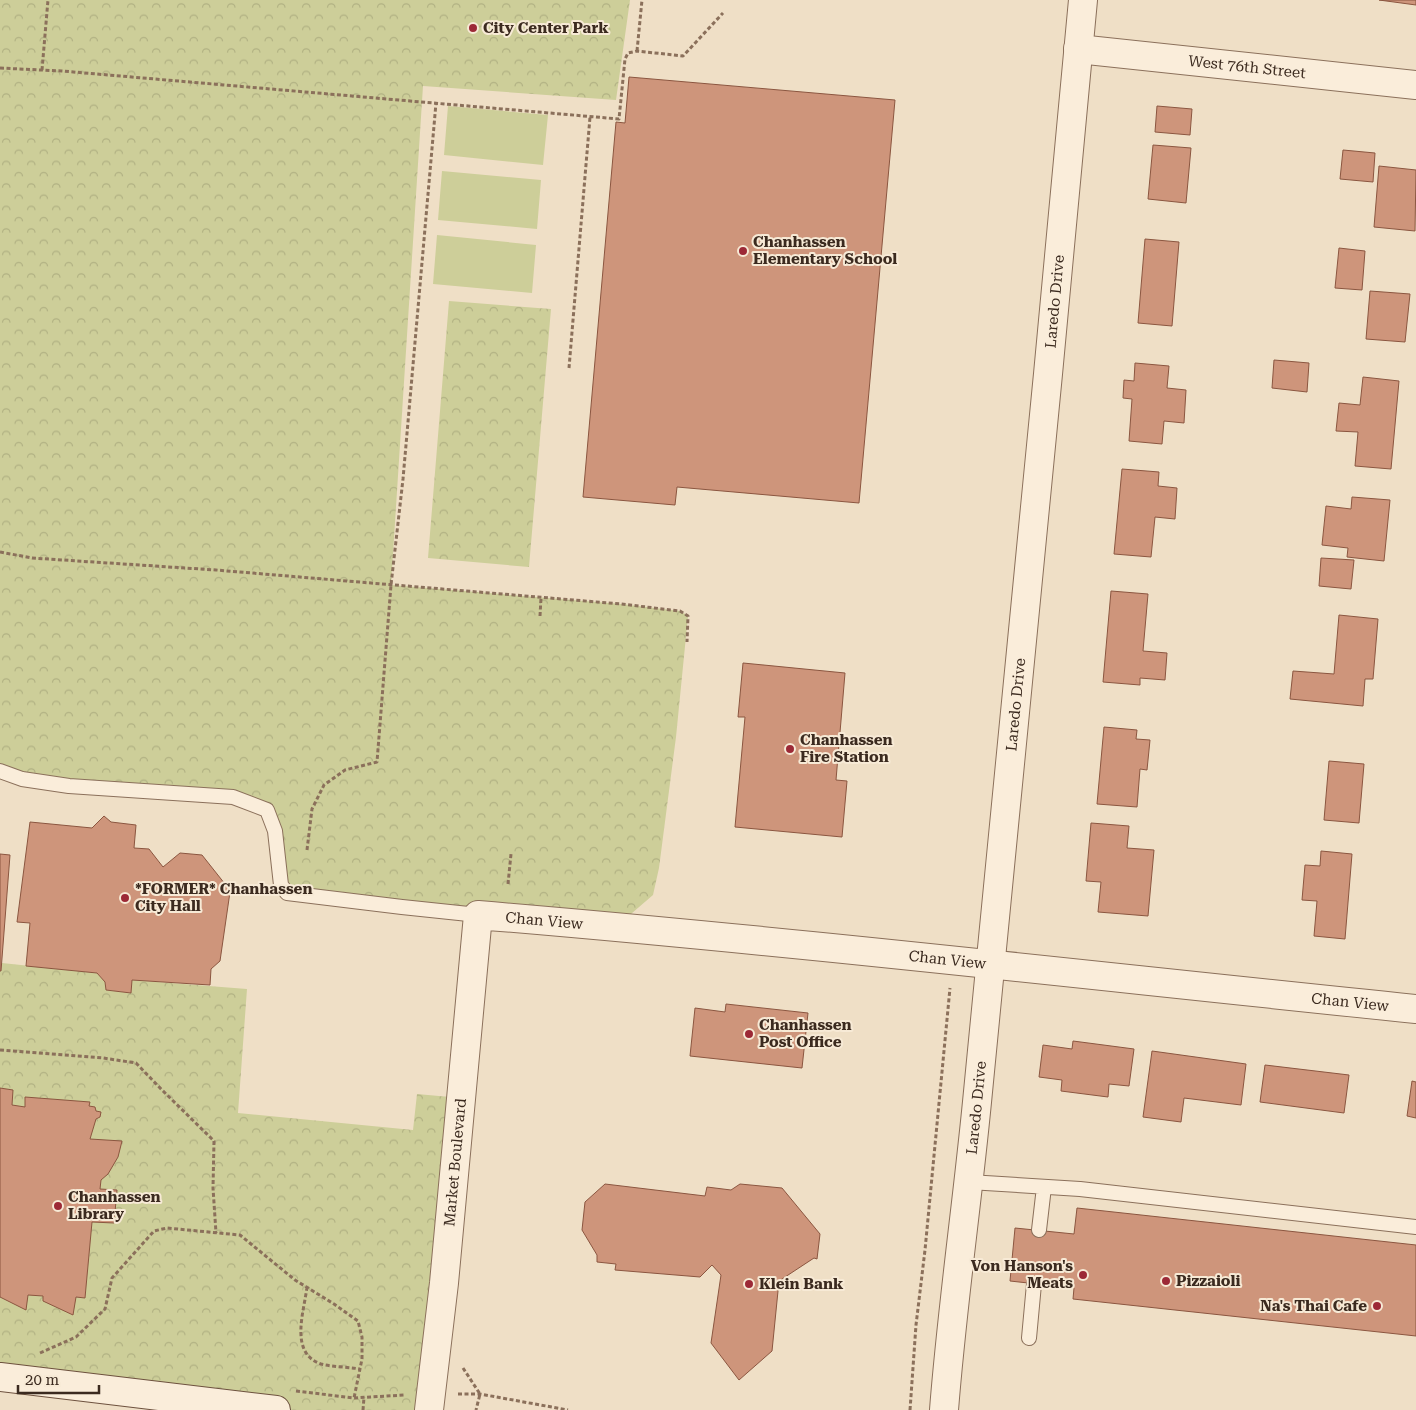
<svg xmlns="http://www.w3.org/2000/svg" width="1416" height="1410" font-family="'Roboto Serif',serif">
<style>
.grass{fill:#cdce99}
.park{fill:url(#park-crowns)}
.building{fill:#ce957b;stroke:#8b5640}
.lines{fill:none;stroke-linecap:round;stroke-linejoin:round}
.lane-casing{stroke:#8b705b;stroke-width:16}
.street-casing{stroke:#8b705b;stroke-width:30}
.secondary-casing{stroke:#6d513e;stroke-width:30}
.path{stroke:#8b705b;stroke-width:3;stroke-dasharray:4 2.5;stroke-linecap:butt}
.lane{stroke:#faedda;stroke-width:14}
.street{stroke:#faedda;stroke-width:28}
.secondary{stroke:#faedda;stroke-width:28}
.poi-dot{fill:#9c2936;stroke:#f7ead6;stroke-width:2}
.labels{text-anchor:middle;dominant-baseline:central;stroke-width:4;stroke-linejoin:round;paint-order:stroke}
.poi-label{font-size:15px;font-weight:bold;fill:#3b2a1f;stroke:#f7ead6;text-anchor:start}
.street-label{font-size:15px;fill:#3b2a1f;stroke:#f7ead6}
</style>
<defs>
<pattern id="park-crowns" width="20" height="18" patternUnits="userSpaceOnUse" patternTransform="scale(1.25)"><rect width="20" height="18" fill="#cdce99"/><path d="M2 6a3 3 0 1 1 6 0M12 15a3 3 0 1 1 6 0" fill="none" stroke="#b1b183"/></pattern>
</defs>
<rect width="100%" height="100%" fill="#efdfc6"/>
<path class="grass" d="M448,106L548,115L543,165L444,155Z
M442,171L541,180L537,229L438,220Z
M437,235L536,245L532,293L433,284Z"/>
<path class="park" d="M0,0H630L616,100L423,86L391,585L621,604L680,611L688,616L676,737L659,868L653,895L617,926L281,885L267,810L233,797L22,779L0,771Z
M449,301L551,309L529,567L428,558Z
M2,963L97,973L105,982L106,990L130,993L132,980L247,989L238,1113L413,1130L417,1094L461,1098L429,1410H260L0,1380V971Z"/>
<path class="building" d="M1379,0H1416V5Z
M629,77L895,100L859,503L677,487L675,505L583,497L616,122L625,123Z
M1157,106L1192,109L1190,135L1155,132Z
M1153,145L1191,148L1186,203L1148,199Z
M1343,150L1375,153L1373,182L1340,179Z
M1379,166L1416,170L1415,231L1374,227Z
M1145,239L1179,242L1172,326L1138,323Z
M1339,248L1365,251L1362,290L1335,288Z
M1370,291L1410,294L1405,342L1366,339Z
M1274,360L1309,363L1307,392L1272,388Z
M1135,363L1169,366L1167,388L1186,390L1184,423L1164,421L1162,444L1129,441L1132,399L1123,398L1124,380L1134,381Z
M1363,377L1399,381L1391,469L1355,466L1358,432L1336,431L1339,403L1360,405Z
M1122,469L1159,472L1158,486L1177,488L1175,519L1155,517L1151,557L1114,554Z
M1352,497L1390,500L1384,561L1347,557L1348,548L1322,545L1326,506L1351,509Z
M1321,558L1354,560L1351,589L1319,586Z
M1111,591L1148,594L1143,651L1167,653L1165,680L1140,678V685L1103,682Z
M1339,615L1378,619L1373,679H1365L1363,706L1290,699L1293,671L1334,674Z
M743,663L845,673L836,780L847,781L842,837L735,827L745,717H738Z
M1104,727L1137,730L1136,739L1150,740L1147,770L1140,769L1137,807L1097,804Z
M1329,761L1364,764L1359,823L1324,820Z
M104,816L111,822L136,825L134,848L149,849L163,867L180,853L202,855L225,884L231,885L220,961L211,969L210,985L132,980L131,993L106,990L105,982L97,973L26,966L30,923L17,922L30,822L92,828Z
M1091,823L1129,826L1127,848L1154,850L1148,916L1098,912L1101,882L1086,881Z
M1321,851L1352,854L1345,939L1314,936L1317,901L1302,900L1305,865L1320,866Z
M0,854L10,855L1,971H0Z
M726,1004L808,1013L802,1068L690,1056L695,1008L725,1012Z
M1073,1041L1134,1049L1129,1086L1109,1084L1108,1097L1061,1091L1062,1080L1039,1077L1043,1045L1072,1049Z
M1152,1051L1246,1064L1241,1105L1184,1098L1181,1122L1143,1117Z
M1265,1065L1349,1075L1344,1113L1260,1102Z
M1412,1081L1416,1082V1118L1407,1116Z
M0,1088L13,1090L12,1105L25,1107V1097L90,1102L89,1106L95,1107L96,1111L101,1112L100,1117L96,1119L90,1139L122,1141L118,1157L108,1174L101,1180L100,1189L117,1190L114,1223L92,1222L85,1298L76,1297L73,1315L43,1301V1296L28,1295L26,1310L0,1297Z
M605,1184L705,1196L707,1187L731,1190L740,1184L782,1188L820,1234L817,1259L814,1258L779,1281L772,1351L739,1380L711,1343L721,1275L712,1265L700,1277L615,1270L616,1264L597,1262V1255L582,1230L585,1202Z
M1077,1208L1416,1245V1336L1073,1299L1074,1288L1010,1281L1015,1228L1074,1234Z"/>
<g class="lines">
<g class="lane-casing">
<path id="lane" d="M0,771L22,779L69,786L233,797L267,810L275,831L281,885L287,893L402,907L478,915
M969,1182L1080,1189L1416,1227
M1039,1230L1044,1187
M1029,1338L1034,1284"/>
</g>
<g class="street-casing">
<g id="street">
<path id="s1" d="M1078,49L1416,85"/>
<path id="s2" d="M429,1410L444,1283L478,915C791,941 1103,977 1416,1009"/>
<path id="s3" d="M944,1410C952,1307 967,1205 977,1102L1048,374L1083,0"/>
</g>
</g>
<g class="secondary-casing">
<path id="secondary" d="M0,1377L276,1410"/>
</g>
<path class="path" d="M637,51L642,0
M0,68L62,71L619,119L625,59L628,53L637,51L683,56L723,13
M42,70L48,0
M569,368L590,117
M0,552L32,558L216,570L621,604L680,611L688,616L687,642
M540,616L541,598
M307,850L312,809L324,785L345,770L377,762L391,585L403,479L436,103
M508,884L511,854
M0,1050L103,1058L136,1063L162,1090L214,1141L213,1188L216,1233
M307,1287C304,1312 289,1353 321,1364C333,1367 348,1367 360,1369
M40,1353L76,1337L105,1309L112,1278L154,1231L167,1228L240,1235L295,1280L334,1304L358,1321L362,1337V1359L354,1398
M463,1368L480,1394L476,1410
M296,1391L354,1398L404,1395
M458,1394H480L568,1410
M363,1410L364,1397
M910,1410L916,1325L925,1250L950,988"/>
<use href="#lane" class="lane"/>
<use href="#street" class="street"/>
<use href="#secondary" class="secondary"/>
</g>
<g class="poi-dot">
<circle cx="473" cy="28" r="5"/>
<circle cx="743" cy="251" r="5"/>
<circle cx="790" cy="749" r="5"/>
<circle cx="125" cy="898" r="5"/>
<circle cx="749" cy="1034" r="5"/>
<circle cx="58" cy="1206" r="5"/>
<circle cx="1083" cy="1275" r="5"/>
<circle cx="1166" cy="1281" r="5"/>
<circle cx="749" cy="1284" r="5"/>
<circle cx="1377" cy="1306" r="5"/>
</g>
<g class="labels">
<g class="poi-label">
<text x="483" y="28">City Center Park</text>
<text x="753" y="242">Chanhassen<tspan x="753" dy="17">Elementary School</tspan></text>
<text x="800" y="740">Chanhassen<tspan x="800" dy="17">Fire Station</tspan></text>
<text x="135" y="889">*FORMER* Chanhassen<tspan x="135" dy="17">City Hall</tspan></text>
<text x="759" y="1025">Chanhassen<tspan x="759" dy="17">Post Office</tspan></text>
<text x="68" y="1197">Chanhassen<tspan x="68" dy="17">Library</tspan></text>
<text x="1073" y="1266" text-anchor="end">Von Hanson's<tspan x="1073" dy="17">Meats</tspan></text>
<text x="1176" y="1281">Pizzaioli</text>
<text x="759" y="1284">Klein Bank</text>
<text x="1367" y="1306" text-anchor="end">Na's Thai Cafe</text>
</g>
<g class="street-label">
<text stroke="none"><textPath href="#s1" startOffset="170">West 76th Street</textPath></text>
<text stroke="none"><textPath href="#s3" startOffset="1114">Laredo Drive</textPath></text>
<text stroke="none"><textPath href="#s3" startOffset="709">Laredo Drive</textPath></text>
<text stroke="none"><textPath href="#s2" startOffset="564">Chan View</textPath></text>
<text stroke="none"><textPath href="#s2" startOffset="969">Chan View</textPath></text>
<text stroke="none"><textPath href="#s2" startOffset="1374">Chan View</textPath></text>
<text stroke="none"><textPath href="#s3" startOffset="304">Laredo Drive</textPath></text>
<text stroke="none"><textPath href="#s2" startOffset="249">Market Boulevard</textPath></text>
</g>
</g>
<path d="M18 1385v8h81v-8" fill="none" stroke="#3b2a1f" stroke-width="2.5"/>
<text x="25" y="1385" font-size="15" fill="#3b2a1f" stroke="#f7ead6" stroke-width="4" paint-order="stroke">20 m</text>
</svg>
